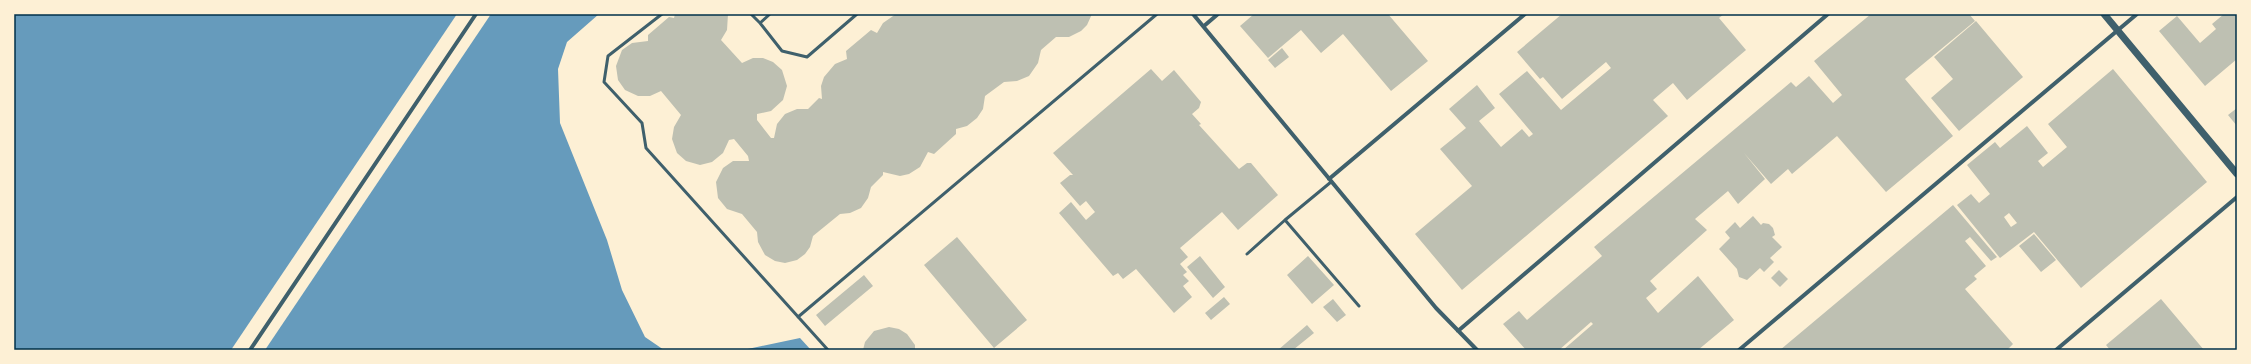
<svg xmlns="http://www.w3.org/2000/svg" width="2251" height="364" font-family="'Roboto Condensed',sans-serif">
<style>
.water{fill:#669bbc}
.pier{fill:#fdf0d5}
.building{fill:#bec0b2;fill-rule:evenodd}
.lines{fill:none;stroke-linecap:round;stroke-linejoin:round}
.service{stroke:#3f606c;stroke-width:3}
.minor{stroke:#3f606c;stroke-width:4}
.tertiary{stroke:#3f606c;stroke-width:7}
.neatline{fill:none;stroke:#003049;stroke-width:1.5}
</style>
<rect width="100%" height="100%" fill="#fdf0d5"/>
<path class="water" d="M14,14H599L567,42L558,69L560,123L607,240L622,290L645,337L664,350H14Z
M800,338L811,350H743Z"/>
<path class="pier" d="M457,14H491L265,350H231Z"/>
<path class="building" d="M675,14H728L727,30L721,40L742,63L753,58H763L773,62L782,70L787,86L783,100L771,111L757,114V120L771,138H774L777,124L785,114L797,109H808L819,98L822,99L821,86L824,77L835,64L847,59L846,51L871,30L877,33L883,23L896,14H1092L1087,25L1081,31L1069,37H1056L1041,50L1038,63L1029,76L1017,81L1004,82L985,96L983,109L977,118L967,126L956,129V134L934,154L928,152L920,167L909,174L900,176L883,172V175L871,187L868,198L861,208L850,213L840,214L813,236L810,247L805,254L797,260L785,263L775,261L765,255L758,242L757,232L742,214L727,209L718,198L716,182L723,168L733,161H749L748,156L734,139L729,140L723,153L712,162L700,165L686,161L677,153L672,139L674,127L681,115L661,91L650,96H638L625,90L618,80L616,66L622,50L632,43L648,41V35L669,17L674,18Z
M1254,14H1388L1428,61L1391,91L1343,34L1321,53L1301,30L1268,58L1240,26Z
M1562,14H1724L1719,18L1746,50L1687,100L1673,83L1653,100L1668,116L1462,290L1415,234L1472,186L1440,149L1466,128L1449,109L1477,85L1495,108L1479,121L1501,147L1522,129L1529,137L1533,134L1499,94L1527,71L1561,110L1611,68L1606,62L1562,99L1543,77L1540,79L1517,52Z
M1871,14H1969L1975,21L1905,79L1953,136L1886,192L1837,136L1792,174L1788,169L1771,184L1744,153L1765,179L1738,204L1728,191L1695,219L1707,230L1650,281L1657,289L1646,298L1658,313L1698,276L1734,320L1698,350H1563L1593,324L1591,322L1559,350H1526L1503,324L1519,311L1527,320L1602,256L1594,247L1791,82L1796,87L1809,76L1833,103L1842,95L1814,61Z
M2224,14H2237V59L2205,86L2159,31L2177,16L2200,43L2216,29L2212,24Z
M1976,21L2023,77L1959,131L1931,98L1953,79L1934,57Z
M1282,48L1289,57L1275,68L1268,60Z
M1151,69L1162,81L1174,70L1201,102L1199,108L1192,114L1201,124L1199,125L1239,169L1247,163H1251L1278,195L1238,230L1222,212L1180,248L1188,257L1180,264L1187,272L1183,275L1189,281L1183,286L1192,297L1174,313L1136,269L1123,279L1118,273L1113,276L1059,213L1071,202L1086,220L1095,212L1086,201L1080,206L1060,183L1070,175H1073L1053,153Z
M2113,69L2207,182L2081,288L2034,232L2000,258L1957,205L1971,194L1979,203L1990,194L1967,165L1995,142L2000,148L2027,126L2048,153L2038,161L2043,167L2067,147L2048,124ZM2009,213L2017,223L2011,227L2004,217Z
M2237,108V126L2228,115Z
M1953,205L1997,257L1991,261L1970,237L1965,241L1986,266L1974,276L1977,279L1965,289L2013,344L2007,350H1780Z
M1753,216L1761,225L1763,223L1769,224L1773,228L1775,235L1772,237L1782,247L1770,258L1774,262L1764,272L1760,268L1747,280L1739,277L1737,269L1719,249L1730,238L1725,232L1735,222L1740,228Z
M2034,234L2056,260L2041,272L2019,246Z
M957,237L1027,320L994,348L924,265Z
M1200,256L1225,287L1213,298L1187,267Z
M1308,256L1334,285L1312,304L1287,275Z
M1779,270L1788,279L1780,287L1771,278Z
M864,275L873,286L825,326L816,315Z
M1224,297L1230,304L1211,320L1205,313Z
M1333,299L1346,315L1337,322L1323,307Z
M2161,299L2204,350H2110L2106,345Z
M1307,325L1314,333L1293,350H1278Z
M889,327L899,329L907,334L915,345V350H863L865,342L874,331Z"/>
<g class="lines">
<path class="service" d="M662,14L608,56L604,82L642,123L646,148L828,350
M751,14L760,23L770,14
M760,23L782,51L807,57L857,14
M1331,182L1285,220L1359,306
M1247,254L1285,220
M798,317L1157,14"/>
<path class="minor" d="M1193,14L1436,308L1477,350
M1204,26L1218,14
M1329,179L1525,14
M1458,331L1828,14
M250,350L476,14
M1739,350L2137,14
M2056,350L2237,197"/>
<path class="tertiary" d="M2104,14L2237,174"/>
</g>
<rect width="2251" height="364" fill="none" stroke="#fdf0d5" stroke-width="30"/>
<rect x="15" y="15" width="2221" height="334" class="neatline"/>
</svg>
